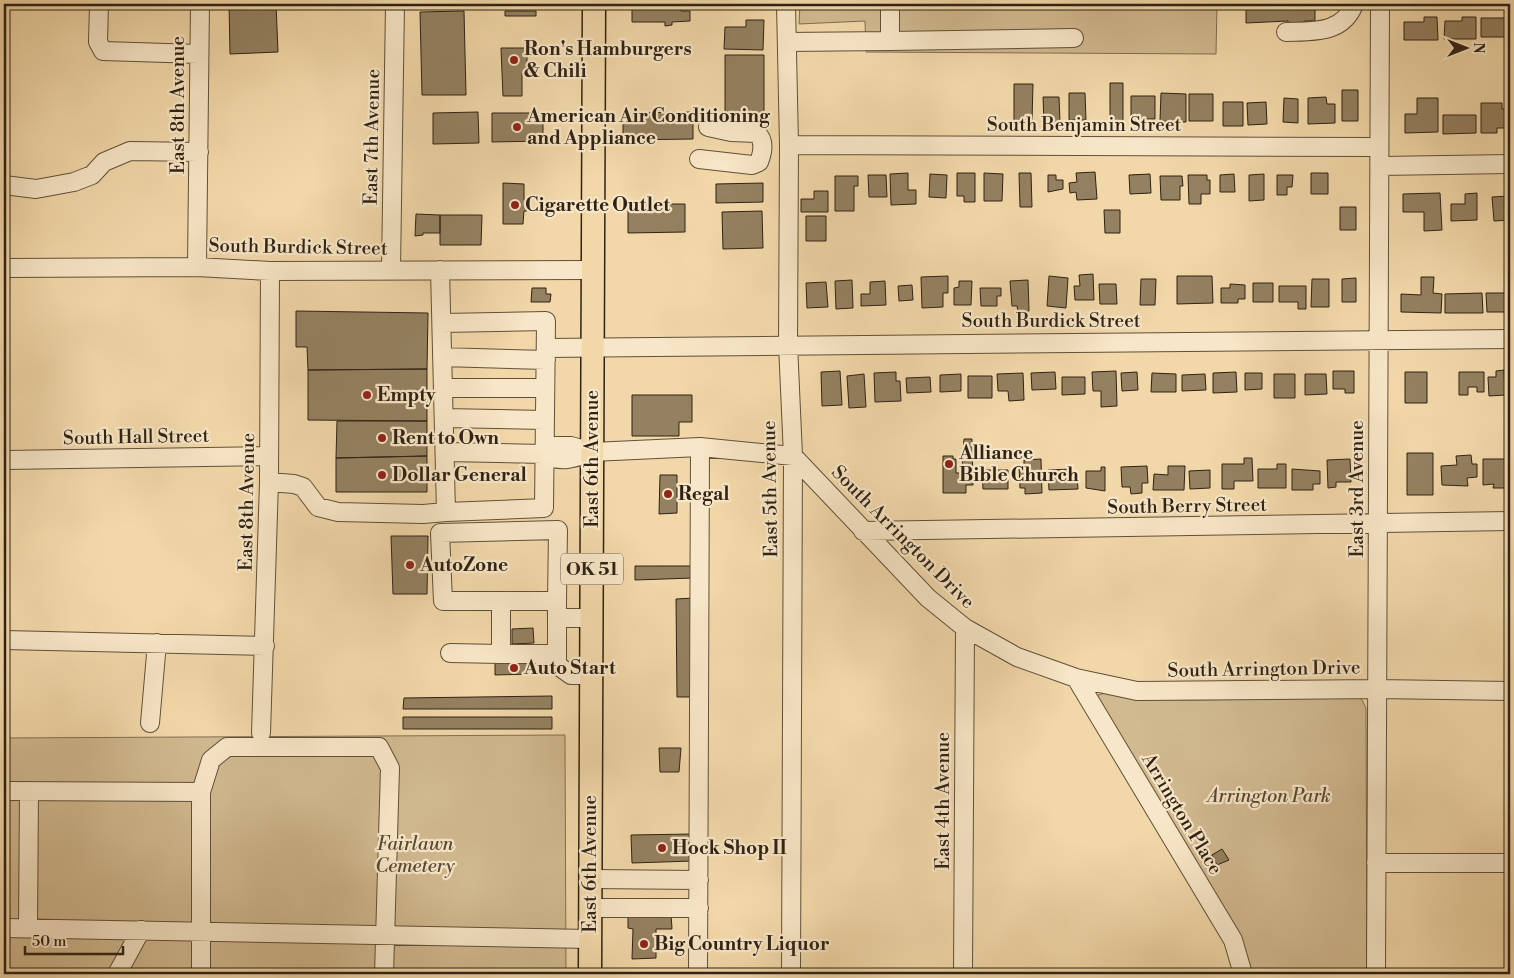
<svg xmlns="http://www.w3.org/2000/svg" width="1514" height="978" font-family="'Libre Bodoni',serif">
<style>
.green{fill:#d1b990;stroke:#806e52}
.building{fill:#948161;stroke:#2f2214}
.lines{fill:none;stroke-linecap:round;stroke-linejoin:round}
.minor-casing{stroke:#605039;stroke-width:20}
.major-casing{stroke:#2f2214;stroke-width:25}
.minor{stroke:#f7e6c7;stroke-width:18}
.major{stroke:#f2d8a9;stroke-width:22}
.poi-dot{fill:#8f2418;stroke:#f7e6c7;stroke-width:2}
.labels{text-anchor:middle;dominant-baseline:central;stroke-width:4.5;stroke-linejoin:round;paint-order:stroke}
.shield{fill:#f7e6c7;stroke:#6b5d4a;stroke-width:1}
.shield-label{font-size:18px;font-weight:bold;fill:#2f2214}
.poi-label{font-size:19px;font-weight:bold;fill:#2f2214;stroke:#f7e6c7;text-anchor:start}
.street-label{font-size:19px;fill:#2f2214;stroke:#f7e6c7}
.park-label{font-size:19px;font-style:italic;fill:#584833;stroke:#f7e6c7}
</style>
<rect width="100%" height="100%" fill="#f2d8a9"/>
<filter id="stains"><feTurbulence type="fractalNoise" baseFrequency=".004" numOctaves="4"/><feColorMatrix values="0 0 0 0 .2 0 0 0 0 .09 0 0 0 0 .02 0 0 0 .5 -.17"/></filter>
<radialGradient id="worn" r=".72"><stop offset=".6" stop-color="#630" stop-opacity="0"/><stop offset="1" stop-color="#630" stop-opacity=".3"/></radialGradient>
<path class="green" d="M800,4H1217L1216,54L866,52L865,21L799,24Z
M1105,693L1121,697L1187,700L1361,698L1366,708L1367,974H1250L1096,700L1098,695Z
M565,735L566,974H4V738Z"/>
<path class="building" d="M229,4H276L278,52L230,54Z
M632,4H681V11H690V21L672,22V25L665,26V22H632Z
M1246,4H1315V21H1304V25L1289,26L1288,21L1246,23Z
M464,11L466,95H422L420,12Z
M505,11H536V16H505Z
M1424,17H1437L1438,40H1404V22H1424Z
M1462,17H1476V39H1444L1445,21H1462Z
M1481,18H1510V37H1481Z
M746,20H764L763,50L724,49L725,27H746Z
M501,48H527V73H522V96H503Z
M725,55H764V121H725Z
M1110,83H1123V121H1110Z
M1014,84H1033L1032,121H1014Z
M1342,90H1358V121H1342Z
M1069,93H1085L1086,120H1069Z
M1161,93L1186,94V122L1160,121Z
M1189,94H1213V121H1189Z
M1131,96H1155V119H1131Z
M1043,97H1059L1060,122H1044Z
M1326,97L1327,104H1335V123L1308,124V98Z
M1284,98L1298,99V123L1283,122Z
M1417,98H1438V132L1405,133V114H1417Z
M1223,102H1243V126H1223Z
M1266,102L1267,124L1248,125L1247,103Z
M1481,103H1502V109H1510V128H1497V133H1481Z
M478,112L479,143L433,144V113Z
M693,112V139L623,140V113Z
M492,113H543V141L492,142Z
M1443,115H1476V133L1443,134Z
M1095,172L1097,199L1077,200L1076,192L1070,193L1069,183L1077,182L1076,173Z
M908,173V190H916V204L891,205L890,174Z
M957,173H975V202H964V196H957Z
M984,173L1003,174L1002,201H984Z
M1019,173H1031L1032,207H1020Z
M1311,173H1328V194H1311Z
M930,174L947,175L946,198L929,197Z
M1150,174L1151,193L1130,194L1129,175Z
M1234,174L1235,192H1220V175Z
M1264,174V200L1249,201V175Z
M868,175H886L887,197H869Z
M1048,175H1056V180H1063V189L1048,192Z
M1188,175H1207V180H1210V194H1201V204H1189Z
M1277,175H1293L1292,187H1287V195H1277Z
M835,176H858V186H854V211H835Z
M1160,176H1182L1183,186H1180V200H1161Z
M503,183L524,184V200H527V211H524L523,224H503Z
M763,183V202L716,203V184Z
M814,191H828V212H801V199H814Z
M1440,193L1442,230L1424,231V212H1403V194Z
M1477,193V220L1451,221V204H1465V194Z
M1510,196V220L1494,221L1492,197Z
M628,204H685V232L628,233Z
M1340,207H1356V230H1340Z
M1104,210H1120V233H1105Z
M762,211L763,248L723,249L722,212Z
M416,214L440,215V233H423V235L415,236Z
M440,215H482L481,245H440Z
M806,216H826V241H806Z
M1093,274L1094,300H1075L1074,286H1080L1079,275Z
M948,276V293H943V307L922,308L921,277Z
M1049,276L1068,278L1066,308L1047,306Z
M1177,276H1212L1213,303L1177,304Z
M1421,277H1434L1433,293L1442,294L1441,313L1401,312V294L1421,295Z
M1356,278V302H1342V279Z
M1141,279H1156L1155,305H1140Z
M1312,279H1329V307H1311Z
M852,280L853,308L836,309L835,281Z
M1028,280L1029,311L1018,312L1017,306H1012L1010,281Z
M885,281L886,305L861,306V294H870V282Z
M959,281H972L971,305H954V288L959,287Z
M826,282L828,307L807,308L806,283Z
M1253,283H1273V302H1253Z
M1099,284H1116L1117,304H1100Z
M1230,284L1245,285V299H1238V303H1221V288H1230Z
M912,285L913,300L899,301L898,286Z
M1279,286H1306V309H1298V302H1279Z
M532,288H546V294H551L550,302H531Z
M980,288H1001V296H997V306H981Z
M1482,293L1483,313H1445V294Z
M1486,293H1510V312H1487Z
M296,311L428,313L427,369L308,370L307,347H296Z
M427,369V421L308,420V370Z
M1504,370L1505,395L1489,396L1488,377H1496V371Z
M840,371L842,405L822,406L821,372Z
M1116,371L1117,406L1101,407V391H1093L1092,372Z
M1333,371H1354V393H1345V389H1333Z
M896,372V381H900L901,401L875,402L874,373Z
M1055,372L1056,389L1032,390L1031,373Z
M1137,372L1138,390L1122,391L1121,373Z
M1236,372L1237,392L1213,393V373Z
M1405,372H1427V403H1405Z
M1459,372H1484V392H1477V387H1468V395H1459Z
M1023,373L1024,400L1009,401L1008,391H998L997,374Z
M1152,373L1176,374V392H1151Z
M1245,373H1262V389L1245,390Z
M864,374L866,407L849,408L847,376Z
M961,374V391L940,392V375Z
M1205,374L1206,390L1182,391V375Z
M1274,374H1295V398H1274Z
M1305,374H1326L1327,394L1305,395Z
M968,376H992V398H968Z
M930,377L931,392L907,393L906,378Z
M1062,377H1085V394L1062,395Z
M632,395H692V422H679V436H632Z
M337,421H427V456L336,458Z
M964,439H972L973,485H966V493H943V456H953V459H956V473H964V478H966V468H962Z
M1407,453H1433V495H1407Z
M1471,455L1472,464H1477V477L1467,478L1468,486L1442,485L1441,466L1457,465L1456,456Z
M427,456V492H336V458Z
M1244,458H1252L1253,481H1234V489H1222V464H1244Z
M1041,459L1042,493L1025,494V488H1020L1019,466H1024V460Z
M1350,459L1351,482H1336V487L1328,488L1327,460Z
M1483,459H1508L1509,488H1493L1494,484L1483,485Z
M1277,464H1286V488H1258V469H1277Z
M1147,466L1148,483H1142V493L1131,494L1130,487H1122L1121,467Z
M1168,466H1185L1184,490H1153L1154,474L1168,475Z
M1101,467H1105V491L1086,488V471H1101Z
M1072,469V475H1077L1078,489L1049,490L1048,470Z
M1292,469L1320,471V484H1313V490H1292Z
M982,470H1008V489H983Z
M1210,470V488L1190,489L1189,471Z
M660,475H677V513L659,514Z
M391,536H428L427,594H393Z
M635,566H693V578L635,580Z
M693,598L691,697H677L676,599Z
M533,628L534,643L512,644V629Z
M532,661V674L495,675V662Z
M552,696V709H403L404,698Z
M403,717H552V729H403Z
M659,748H681L679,772H660Z
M692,834L693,861L632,863L631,835Z
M1222,849L1229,860L1217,865L1212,855Z
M628,914H671L672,929H656V958L632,959L633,929L628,928Z"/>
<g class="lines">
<g class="minor-casing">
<path id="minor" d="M99,4L98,42L103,51L199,54
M786,4L789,145L788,344L793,456L791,974
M1286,32C1313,31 1343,34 1354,4
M890,41L1074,38
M787,42L890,41V4
M789,145L1379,147
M699,159L752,165L759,162C763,152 765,141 757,133L731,132L708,127
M1380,166L1510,164
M4,185L36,189L74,182L92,175L104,162L130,151L199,152
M197,267L200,4
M4,268L197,267L270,271L592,270
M391,270L395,4
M442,323L546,321L544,508L446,512
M546,348L1510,339
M442,357L546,360
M443,388H545
M444,418L545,420
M555,446H571L592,452C574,458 562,464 544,454Z
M445,452L544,454
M592,452L700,447L793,456L928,598L965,628L1017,657L1076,678L1137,691L1377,689L1510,691
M4,460L269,456
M269,482L294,484L303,487L318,507L338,512L423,514L446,512L440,270
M863,531L1510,521
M501,601H443L440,533L558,530L557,601
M557,618H591
M4,640L265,646
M450,653L501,654
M556,654H501V601H557V665L571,675H591
M1076,678L1233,940L1243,974
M150,723L157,643
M261,733L269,482L270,271
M4,791L201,792
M1376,863H1510
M590,879L699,880
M590,908H699
M4,928L590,939
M28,928L29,791
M117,974L141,930
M201,974V792L211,760L227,747H379L390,768L384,974
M698,974L700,447
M963,974L965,628
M1376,974L1380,4"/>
</g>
<g class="major-casing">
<path id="major" d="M590,974L594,4"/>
</g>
<use href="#minor" class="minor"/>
<use href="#major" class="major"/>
</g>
<g class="poi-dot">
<circle cx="514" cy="60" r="5"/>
<circle cx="517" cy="127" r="5"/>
<circle cx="515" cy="205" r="5"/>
<circle cx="367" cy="395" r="5"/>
<circle cx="382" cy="438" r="5"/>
<circle cx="949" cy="464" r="5"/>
<circle cx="382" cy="475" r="5"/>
<circle cx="668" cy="494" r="5"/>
<circle cx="410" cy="565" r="5"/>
<circle cx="514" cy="668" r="5"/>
<circle cx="662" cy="848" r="5"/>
<circle cx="644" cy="944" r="5"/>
</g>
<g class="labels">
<rect class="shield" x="561" y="553.5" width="62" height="31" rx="4"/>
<g class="shield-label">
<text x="592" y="569">OK 51</text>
</g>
<g class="poi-label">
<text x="524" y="49">Ron's Hamburgers<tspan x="524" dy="22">&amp; Chili</tspan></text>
<text x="527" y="116">American Air Conditioning<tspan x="527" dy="22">and Appliance</tspan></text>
<text x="525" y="205">Cigarette Outlet</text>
<text x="377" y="395">Empty</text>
<text x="392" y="438">Rent to Own</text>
<text x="959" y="453">Alliance<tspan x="959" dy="22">Bible Church</tspan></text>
<text x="392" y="475">Dollar General</text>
<text x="678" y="494">Regal</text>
<text x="420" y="565">AutoZone</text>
<text x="524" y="668">Auto Start</text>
<text x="672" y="848">Hock Shop II</text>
<text x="654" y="944">Big Country Liquor</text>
</g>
<g class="street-label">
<text transform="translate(178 105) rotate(-90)">East 8th Avenue</text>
<text x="1084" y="125">South Benjamin Street</text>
<text transform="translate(372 137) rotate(-89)">East 7th Avenue</text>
<text transform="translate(298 247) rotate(1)">South Burdick Street</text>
<text x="1051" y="321">South Burdick Street</text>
<text transform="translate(136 437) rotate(-1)">South Hall Street</text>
<text transform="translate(592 459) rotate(-90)">East 6th Avenue</text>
<text transform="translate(770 489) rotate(-91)">East 5th Avenue</text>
<text transform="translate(1357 489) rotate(-90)">East 3rd Avenue</text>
<text transform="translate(247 502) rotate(-89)">East 8th Avenue</text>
<text transform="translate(1187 506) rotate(-1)">South Berry Street</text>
<text transform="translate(903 537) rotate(45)">South Arrington Drive</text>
<text transform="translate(1264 669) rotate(-1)">South Arrington Drive</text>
<text transform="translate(943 801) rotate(-90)">East 4th Avenue</text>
<text transform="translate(1182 814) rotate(59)">Arrington Place</text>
<text transform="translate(590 864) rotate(-90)">East 6th Avenue</text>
</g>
<g class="park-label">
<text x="1269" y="796">Arrington Park</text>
<text x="415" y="844">Fairlawn<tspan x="415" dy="22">Cemetery</tspan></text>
</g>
</g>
<rect width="1514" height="978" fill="none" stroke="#f2d8a9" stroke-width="20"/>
<rect x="5" y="5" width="1504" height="968" fill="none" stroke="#2f2214" stroke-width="2.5"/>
<rect x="10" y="10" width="1494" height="958" fill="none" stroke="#2f2214"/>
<g transform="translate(1466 48) rotate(90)" stroke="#f7e6c7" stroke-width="4" paint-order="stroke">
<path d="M0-4L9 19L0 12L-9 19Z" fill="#2f2214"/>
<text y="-8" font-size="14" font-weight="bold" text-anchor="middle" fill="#2f2214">N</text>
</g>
<path d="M25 946v8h98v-8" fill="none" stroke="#2f2214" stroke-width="2.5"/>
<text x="32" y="946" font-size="15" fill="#2f2214" stroke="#f7e6c7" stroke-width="4" paint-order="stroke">50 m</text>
<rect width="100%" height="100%" filter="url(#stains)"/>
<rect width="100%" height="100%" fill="url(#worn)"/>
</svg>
